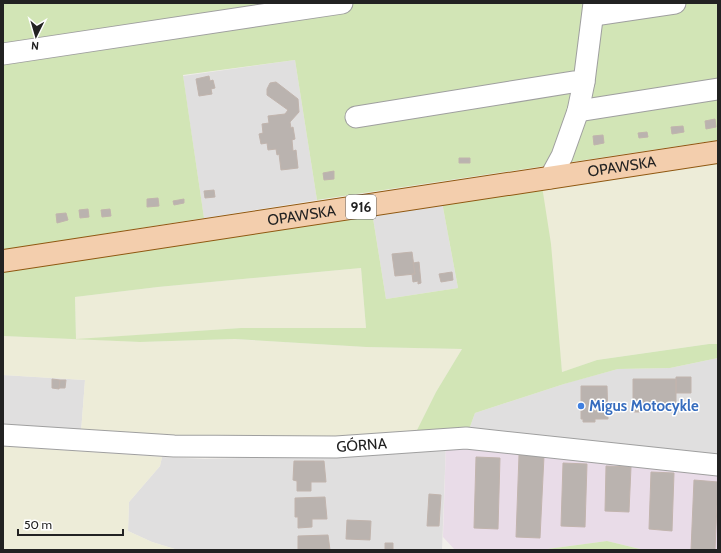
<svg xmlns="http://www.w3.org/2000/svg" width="721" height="553" font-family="Cabin,sans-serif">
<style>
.residential{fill:#e0dfdf}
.industrial{fill:#e9dce8}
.farmland{fill:#edecd8}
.grass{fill:#d2e5b6;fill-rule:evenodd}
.building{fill:#bab3af;stroke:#c1b4ad}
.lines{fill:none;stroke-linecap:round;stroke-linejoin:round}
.minor-casing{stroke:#9f9f9f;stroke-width:23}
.major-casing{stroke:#8f5811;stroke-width:24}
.minor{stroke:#fff;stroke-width:21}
.major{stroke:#f3cead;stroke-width:22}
.shop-dot{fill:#3f7fe0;stroke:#fff;stroke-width:1.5}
.labels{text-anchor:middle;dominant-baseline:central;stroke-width:3;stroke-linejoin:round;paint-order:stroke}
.shield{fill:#fff;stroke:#646464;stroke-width:1}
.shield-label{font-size:14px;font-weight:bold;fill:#222}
.street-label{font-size:15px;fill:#222;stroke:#fff}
.shop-label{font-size:15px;font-weight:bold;fill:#366cbe;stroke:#fff;text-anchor:start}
</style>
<rect width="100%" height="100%" fill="#f1eeea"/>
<path class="residential" d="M295,60L317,200L204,218L183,76Z
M442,202L458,288L386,299L372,212Z
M718,358V462L467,435L475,413L570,382L618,369L670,368Z
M3,375L85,380L81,432L3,428Z
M446,443L442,550H178L152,542L128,531L129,502L160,466L162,457L205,459L268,457Z"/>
<path class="industrial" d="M446,443L718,475V550H644L607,541L540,550H455L443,537Z"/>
<path class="farmland" d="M718,162V344H709L597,360L562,372L542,186Z
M361,268L366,328H241L81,339L140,342L233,339L366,347L462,349L436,392L414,436L290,442L81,432L85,380L3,375V336L76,339L75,297L158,287Z
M3,446L162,457L160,466L129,502L128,531L152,542L178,550H3Z"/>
<path class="grass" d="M3,3H718V140L317,200L295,60L183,75L204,218L3,250Z
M542,186L551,244L562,372L597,360L709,344H718V358L670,368L618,369L564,384L475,413L467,435L414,436L436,392L462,349L366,347L234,339L140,342L3,336V268L372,212L386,299L458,288L442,202ZM361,268L366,328H241L76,339L75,297L158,287Z
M607,541L644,550H540Z"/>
<path class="building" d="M209,76L210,81L213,80L215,88L211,89L212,94L199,96L196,79Z
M276,82L298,99L299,112L290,122L291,128L293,127L295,139L292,140L293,151L296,150L298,168L281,170L279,154L277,155L276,149L268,150L267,143L261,144L259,134L263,133L262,124L269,123L268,116L285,114L288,110L267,95V89L270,83Z
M715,119L716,127L706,129L705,121Z
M683,126L684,132L672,134L671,127Z
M647,132L648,137L639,138L638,133Z
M603,135L604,143L594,145L593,136Z
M459,158H470V163H459Z
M334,171V179L324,180L323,173Z
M214,190L215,197L205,198L204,191Z
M158,198L159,206L147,207V199Z
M184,199V203L174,205L173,201Z
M88,209L89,217L80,218L79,210Z
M110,209L111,216L102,217L101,210Z
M66,213L68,220L57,223L56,214Z
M412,252L415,274L395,276L392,254Z
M419,262L421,283L418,284V281L413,282L412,274H415L413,263Z
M452,272L453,280L441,282L439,274Z
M676,377H691V393H676Z
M52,379L60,380L59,389L52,388Z
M633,379H676V406H640V412H633Z
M60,380H66L65,388H59Z
M581,386H607L608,419H595V422H583V419H581Z
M519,455L544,456L540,538L516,537Z
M476,457L500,458L498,529L474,528Z
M294,461H324L326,482H311V491H297V481L293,480Z
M563,463L587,464L585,527L561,526Z
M606,466L631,467L629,512L605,511Z
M651,472L674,473L672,531L649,529Z
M694,480L718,482L715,550H691Z
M429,494L441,495L439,526H427Z
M325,497L327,519H312V527L298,528V517H295V498Z
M347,520L371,521L370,540L346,539Z
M328,535L330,550H298V536Z
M385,543H393V550H385Z"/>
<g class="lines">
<g class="minor-casing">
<g id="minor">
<path d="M594,15L675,3"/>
<path d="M3,54L342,3"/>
<path d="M578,111L718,89"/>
<path d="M356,117L573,82H584"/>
<path d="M550,178L562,156L578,111L584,82L594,3"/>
<path id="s1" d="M3,435L174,446L336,447L466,438L718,465"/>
</g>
</g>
<g class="major-casing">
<g id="major">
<path id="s2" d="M3,261L718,152"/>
</g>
</g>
<use href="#minor" class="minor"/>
<use href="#major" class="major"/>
</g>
<circle class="shop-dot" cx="581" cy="406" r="4"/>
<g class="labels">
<rect class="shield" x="346" y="195" width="30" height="24" rx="3"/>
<g class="shield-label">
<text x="361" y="207">916</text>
</g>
<g class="street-label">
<text stroke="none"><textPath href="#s2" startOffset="626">OPAWSKA</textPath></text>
<text stroke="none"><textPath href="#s2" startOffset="302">OPAWSKA</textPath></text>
<text stroke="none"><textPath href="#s1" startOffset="359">GÓRNA</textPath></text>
</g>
<g class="shop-label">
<text x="589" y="406">Migus Motocykle</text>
</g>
</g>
<rect width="721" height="553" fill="none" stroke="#222222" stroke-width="8"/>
<g transform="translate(36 36) rotate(185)" stroke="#ffffff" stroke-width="3" paint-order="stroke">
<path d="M0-3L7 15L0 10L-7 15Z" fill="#222222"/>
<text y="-6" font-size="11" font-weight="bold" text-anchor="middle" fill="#222222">N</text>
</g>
<path d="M18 529v6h105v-6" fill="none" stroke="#222222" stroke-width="2"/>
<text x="24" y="529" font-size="12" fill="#222222" stroke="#ffffff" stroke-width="3" paint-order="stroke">50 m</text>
</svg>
